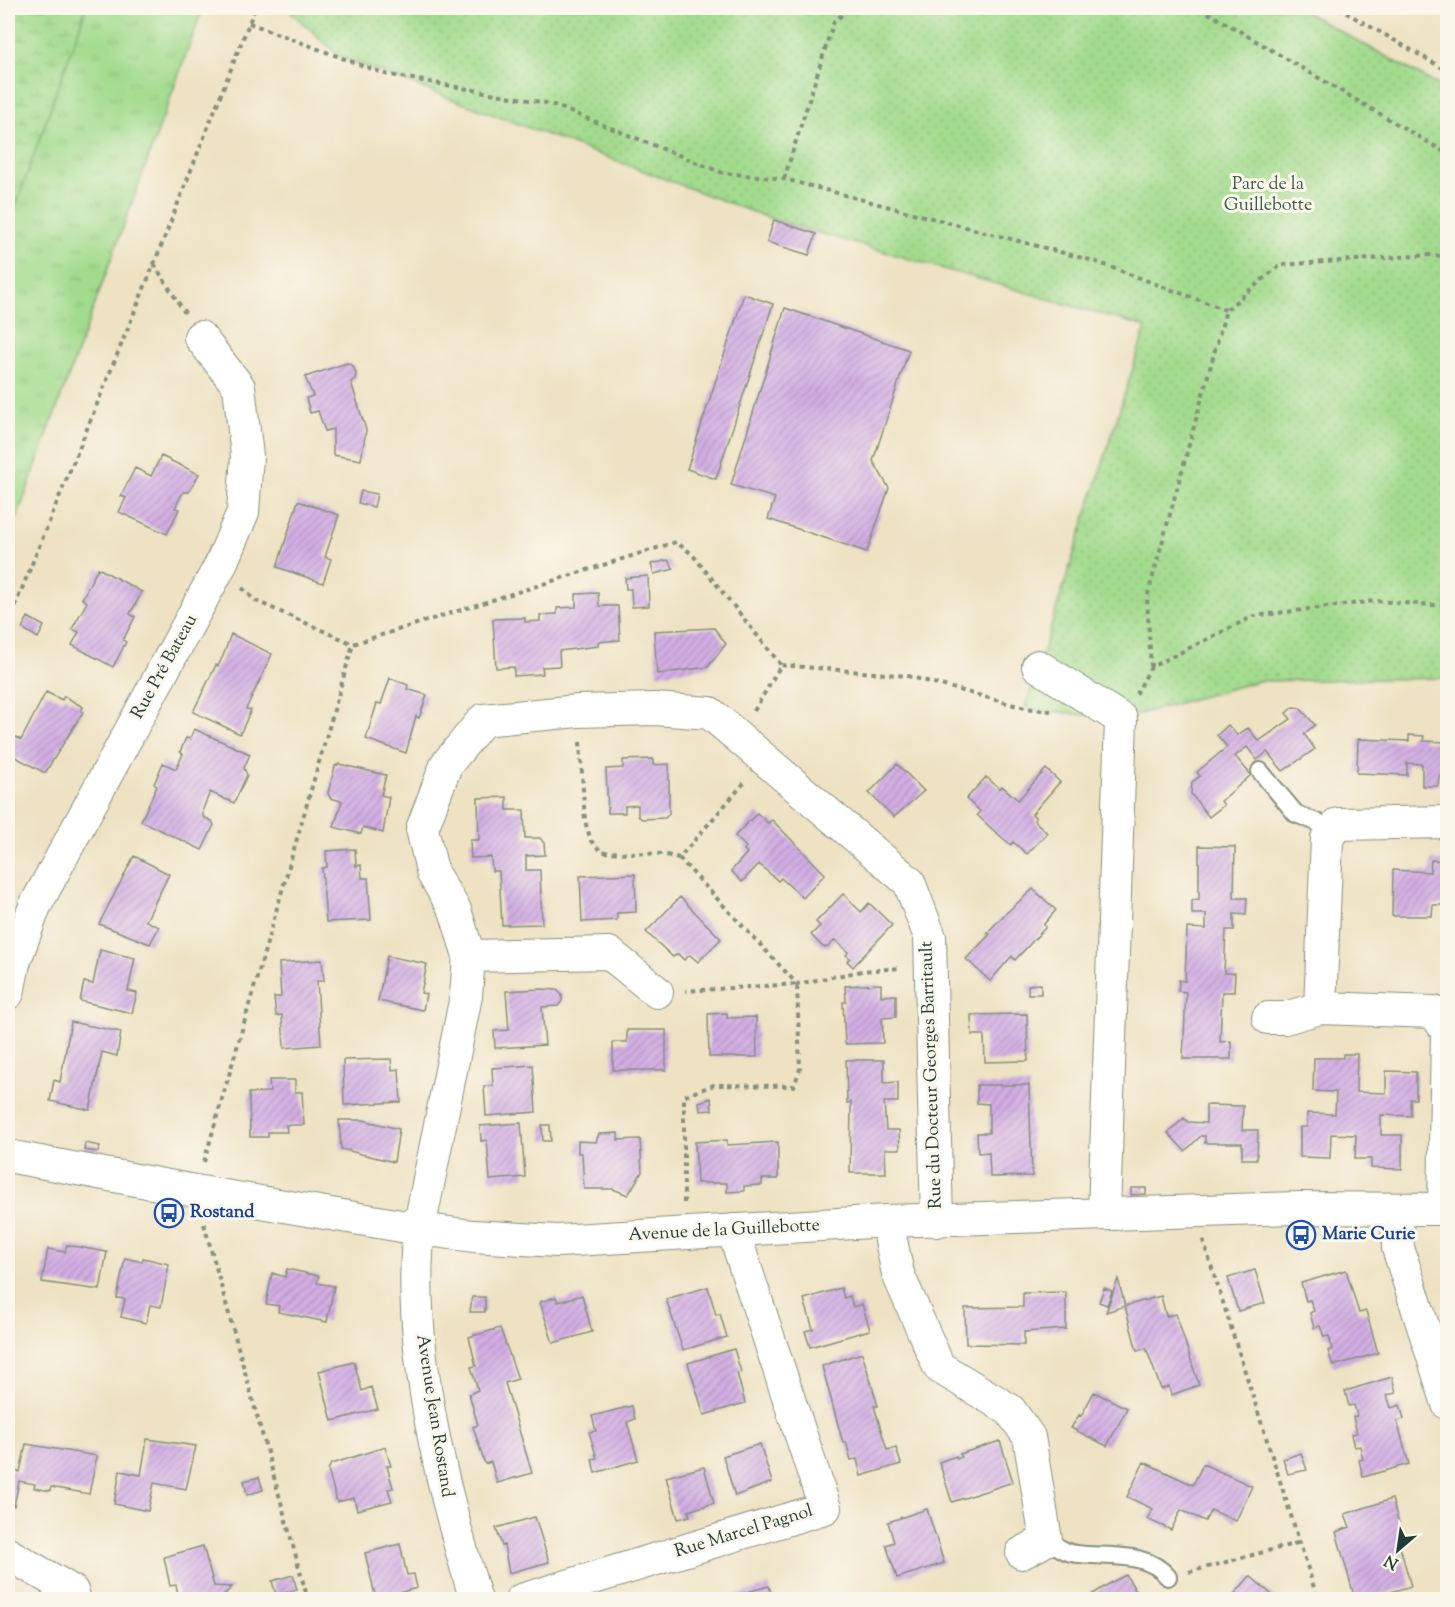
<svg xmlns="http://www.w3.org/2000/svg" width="1455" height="1607" font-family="'Sorts Mill Goudy',serif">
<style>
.grass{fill:url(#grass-tufts);stroke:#608c60;stroke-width:1.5}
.wetland{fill:url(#wetland-marsh);stroke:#608c60;stroke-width:1.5}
.park{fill:url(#park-dots);stroke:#608c60;stroke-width:1.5}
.building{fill:url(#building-hatch)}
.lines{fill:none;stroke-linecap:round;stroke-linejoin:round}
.lane-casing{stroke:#86907c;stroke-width:20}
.street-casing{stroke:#86907c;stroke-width:34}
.path{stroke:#86907c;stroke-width:4;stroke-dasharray:4.5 4.5;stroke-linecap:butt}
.lane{stroke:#fff;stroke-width:16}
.street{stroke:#fff;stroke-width:32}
.labels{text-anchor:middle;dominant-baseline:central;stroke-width:6;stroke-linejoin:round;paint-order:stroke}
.park-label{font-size:18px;fill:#395d46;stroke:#fbf7ec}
.street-label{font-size:18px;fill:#1f3d34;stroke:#fbf7ec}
.transit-label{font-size:18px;font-weight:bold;fill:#164399;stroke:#fbf7ec;text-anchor:start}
</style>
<defs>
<pattern id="grass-tufts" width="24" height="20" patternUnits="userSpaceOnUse" patternTransform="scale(1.5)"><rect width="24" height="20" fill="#a2db8d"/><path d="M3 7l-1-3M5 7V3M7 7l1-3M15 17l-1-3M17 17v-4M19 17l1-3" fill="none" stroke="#8bbd7a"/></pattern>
<pattern id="wetland-marsh" width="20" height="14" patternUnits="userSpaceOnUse" patternTransform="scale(1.5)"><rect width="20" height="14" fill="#a2db8d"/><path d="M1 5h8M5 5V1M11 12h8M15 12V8" fill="none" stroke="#8bbd7a"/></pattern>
<pattern id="park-dots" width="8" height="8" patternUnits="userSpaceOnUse" patternTransform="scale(1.5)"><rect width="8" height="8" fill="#a2db8d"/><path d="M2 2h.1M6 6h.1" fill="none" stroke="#8bbd7a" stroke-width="1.8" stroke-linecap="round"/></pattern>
<pattern id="building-hatch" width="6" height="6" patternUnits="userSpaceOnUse" patternTransform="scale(1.5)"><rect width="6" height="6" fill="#d3afe5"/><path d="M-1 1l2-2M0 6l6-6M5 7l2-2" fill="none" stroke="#ab90ba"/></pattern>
</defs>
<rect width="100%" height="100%" fill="#fbf7ec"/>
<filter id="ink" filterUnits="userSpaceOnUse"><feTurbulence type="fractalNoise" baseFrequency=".0167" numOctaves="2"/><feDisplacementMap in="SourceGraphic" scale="12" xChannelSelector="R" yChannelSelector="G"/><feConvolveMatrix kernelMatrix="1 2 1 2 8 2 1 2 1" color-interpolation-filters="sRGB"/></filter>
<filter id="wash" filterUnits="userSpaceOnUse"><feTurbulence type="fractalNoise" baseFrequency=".008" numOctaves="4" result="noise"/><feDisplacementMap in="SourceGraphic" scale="24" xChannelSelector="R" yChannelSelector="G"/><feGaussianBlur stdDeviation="1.35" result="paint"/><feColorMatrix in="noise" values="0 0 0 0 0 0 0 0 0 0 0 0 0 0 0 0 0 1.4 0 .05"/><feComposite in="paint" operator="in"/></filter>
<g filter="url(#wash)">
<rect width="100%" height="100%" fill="#eee2c3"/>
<path class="grass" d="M8,8H203L8,542Z"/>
<path class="wetland" d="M8,8H86L8,228Z"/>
<path class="park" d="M292,8H1298L1447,90V678L1258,681L1121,719L1025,708L1146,327L774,220L340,57L290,11Z"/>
<g id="blocks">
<path class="building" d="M774,220L816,234L809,255L767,242Z
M744,294L773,304L716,479L687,469Z
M785,308L909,350L873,461L889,488L867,552L768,519L775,498L731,485Z
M347,363L353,366L356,373L355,379L351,382L366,430L361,460L333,455V429L325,431L318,411L310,413L306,398L313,396L305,377Z
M161,456L199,474L189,492H183L175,508L179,509L167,534L119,512L126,498L121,496L135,468L151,476Z
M361,491L377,494L374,507L358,503Z
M298,501L339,515L325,557L331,559L323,583L277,567Z
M668,560L674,569L654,574L651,564Z
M98,568L142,592L130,614L135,617L123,640L126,642L113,667L72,645L79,632L72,629L87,602L82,599Z
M648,576L649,606L632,607L631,589H626L625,578Z
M598,593L599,606H618L620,640L598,642V646L559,651L560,666L542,667L543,674L514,676V667L496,668L493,619L525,618V622L540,621V615L557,614V608L576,607V594Z
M28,617L44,626L38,638L22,628Z
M714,628L726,644L708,667L657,674L654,631Z
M231,634L272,654L246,709L251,710L240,734L193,712L216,665L218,666L223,656Z
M390,678L408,685L407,689L427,695L419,718L416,716L406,753L366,739L377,703L381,704Z
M46,692L62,700L64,696L83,707L81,711L83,712L45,773L8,753V748L14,736L21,740Z
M1293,707L1300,708L1315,725L1304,734L1315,749L1283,771L1267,752L1257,760L1247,747L1235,756L1251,775L1221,801L1224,805L1209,817L1191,794L1192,782L1200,776L1197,772L1227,747L1217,735L1228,725L1237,735L1248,728L1259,741L1291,719L1286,713Z
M194,729L250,754L244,768L247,775L234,803L210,792L203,809V817L212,821L214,825L202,850L141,821L157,786L154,784L163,763L176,769L183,754L180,752L186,738L190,739Z
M1409,735L1424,736L1423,741L1448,742V775H1439L1438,786H1422V764L1407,763V775L1357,773L1358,739L1409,741Z
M653,759V765L669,764V814L665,818L642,819L638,816V805L625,806V813H608L606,769L623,768V760Z
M339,764L386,775L381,795L389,797L383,833L363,827L361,834L334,827L342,801L330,798L328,793L335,766Z
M897,764L924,791L894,817L869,793Z
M1046,769L1060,782L1032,814L1036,818L1034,820L1047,833L1027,854L1013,842L1011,845L992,829L977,815L980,811L966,799L986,777L1000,789L1002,786L1018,800Z
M507,797V810H524L525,838H540L544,843L545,855L526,856V870H540L542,924L502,925L499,871H492L491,857L471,858L470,840H479L478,798Z
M8,798L12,806L8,818Z
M757,813L768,823L772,820L825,874L803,898L781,878L778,881L759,864L742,882L731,871L747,853L744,850L746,847L735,836Z
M1199,846L1235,847L1234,898H1247L1246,915L1234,914V930H1226L1224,973H1235L1234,992H1222L1220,1042L1231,1041V1059H1183L1186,992L1178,991L1179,980L1185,981L1187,928L1206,929V914H1192V900L1199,899Z
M355,849L356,866L361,865L362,878H368L371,920L326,922L322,868L327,867L326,851Z
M134,856L169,874L146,921L159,927L150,944L99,924Z
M1431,860L1448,861V890H1444V905H1433L1432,916H1392L1393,870L1430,872Z
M635,874L636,912L617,913V920L582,922L580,876Z
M1033,889L1056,910L1044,924L1045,928L1015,960L1012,956L990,981L966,959L990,934L987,933L1004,915Z
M843,894L861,912L869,903L892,925L853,967L847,961L850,958L846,955L848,952L835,940L828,947H823L811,935L820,926L816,922Z
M680,897L721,939L698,962L690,955L684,960L678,954L673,957L646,932Z
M100,950L135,958L128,991L137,993L132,1013L80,1001L84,982L93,984Z
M387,956L427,964L421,993L426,994L423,1010L378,1001Z
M322,960L324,981H317L321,1045L284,1048L282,1015L276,1016L274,997H281L279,963Z
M881,984V996L896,995V1017L882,1018L883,1043L845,1044L843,1002H846L845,986Z
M1041,984V994H1028V985Z
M541,989L557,990L562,995V1001L558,1006L542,1007L545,1045L495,1048L494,1031L509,1030L506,991Z
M727,1013V1018L756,1017L757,1057H709L708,1014Z
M1027,1014L1028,1061L985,1062L984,1035H972L971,1015Z
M71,1022L121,1032L117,1056L102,1052L90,1110L50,1101L54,1080L60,1082Z
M627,1030H666V1070H613V1042H627Z
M1343,1054H1357L1356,1092L1386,1093V1071L1416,1072V1099H1410L1411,1116L1381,1115V1135H1402V1169L1371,1168V1159H1355L1356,1135L1331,1134L1330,1158L1300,1157V1127H1307V1113L1335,1114L1336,1092L1313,1091L1314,1058H1343Z
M391,1059L392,1070L399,1069L401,1102L344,1105L343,1060Z
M846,1060H884V1083L898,1082V1102H884L886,1130H899L900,1149H885L886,1173H850L851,1102L847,1103Z
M533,1065L536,1112L486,1116L484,1086H493L492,1068Z
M269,1080H295V1092H302L304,1125H286L287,1132H268V1137H250L249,1093L270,1092Z
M977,1085H1029L1032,1176L990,1177L989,1152L978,1153L977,1133H989V1104L977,1103Z
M711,1098L712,1110L700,1111L699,1102Z
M1206,1105L1243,1106L1242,1130H1258L1257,1159H1242V1143H1205V1136H1201L1185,1151L1168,1133L1184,1118L1188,1122L1206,1123Z
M339,1120H363L399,1129L394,1162L341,1149Z
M521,1123L525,1177L490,1180L487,1140L481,1141L480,1126Z
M542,1125H550L551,1141H543Z
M618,1133V1140L640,1139L642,1172L628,1195L613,1189H584L582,1153H578V1141L596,1142L599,1134Z
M727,1140V1145L778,1142V1179H762V1185L744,1186V1191L727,1192V1183H697L695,1142Z
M85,1143L100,1146L98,1152L84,1150Z
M1131,1188H1146V1194L1131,1195Z
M67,1245L107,1252L100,1290L42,1282L48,1249L65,1252Z
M125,1258L142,1262L143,1258L169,1264L161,1307L150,1305L146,1323L121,1317L125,1299L117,1298Z
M287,1269L319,1276L317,1283L334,1286L327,1322L278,1312L279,1306L266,1304L272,1273L285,1277Z
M1255,1270L1265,1303L1238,1311L1228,1278Z
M1346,1270L1359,1313L1366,1311L1378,1353L1333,1366L1328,1351L1332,1349L1329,1336L1324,1337L1320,1326L1314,1328L1310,1313L1314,1311L1310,1300L1306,1301L1301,1283Z
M1118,1279L1125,1306L1106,1312Z
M708,1287L716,1315L720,1314L727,1337L683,1350L666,1299Z
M841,1288L844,1298L850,1296L853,1307L862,1304L870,1330L810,1347L805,1331L813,1329L804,1299Z
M1104,1288L1112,1291L1107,1305L1099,1302Z
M1066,1292V1329L1024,1332V1345L966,1344L965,1308L1023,1307V1293Z
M582,1295L592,1332L553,1343L540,1302L556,1297L558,1302Z
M1161,1296L1166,1316L1176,1314L1199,1385L1171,1395L1169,1386L1161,1389L1146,1348L1137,1351L1125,1306Z
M472,1297H485V1312H470Z
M500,1328L518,1379L505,1383L532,1473L497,1483L491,1462L485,1464L473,1427L478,1425L469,1394L478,1390L471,1367L476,1366L469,1337Z
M734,1349L741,1372L737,1373L745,1403L704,1415L688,1363Z
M862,1353L878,1406H874L887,1450L896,1448L901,1464L861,1476L857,1459L851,1460L846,1442L843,1443L822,1366Z
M354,1362L362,1391L371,1387L378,1409L332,1421L319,1371Z
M1392,1377L1396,1393L1387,1395L1391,1408L1400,1405L1404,1419L1397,1421L1409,1464L1363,1477L1359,1460L1363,1459L1360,1446L1354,1447L1351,1434L1357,1433L1353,1417L1357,1416L1354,1405L1349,1406L1345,1391Z
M1094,1392L1127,1408L1107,1446L1071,1428L1079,1415L1081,1416Z
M632,1406L635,1419L627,1422L638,1460L595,1473L592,1459L597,1458L589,1432L596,1431L592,1416Z
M147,1439L196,1446L186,1489L154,1483L148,1511L114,1504L120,1471L141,1475Z
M1000,1441L1013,1482L952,1502L939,1462L956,1456L957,1459L962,1457L960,1454Z
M26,1444L97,1456L89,1494L51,1487L50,1491L34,1488L35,1484L19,1481L14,1506L8,1504V1470L20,1472Z
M760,1444L772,1482L735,1496L723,1456Z
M385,1447L391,1466H387L393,1488L388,1489L392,1501L357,1510L354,1498L337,1502L328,1470L331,1464Z
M1301,1453L1307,1470L1288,1474L1283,1459Z
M1144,1462L1193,1485L1203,1464L1252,1486L1236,1521L1211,1510L1205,1521L1181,1510L1171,1530L1147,1519L1153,1509L1127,1497Z
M704,1467L714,1503L688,1511L690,1516L678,1519L666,1477Z
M259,1477L263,1490L247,1495L244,1481Z
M1392,1499L1404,1542L1399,1544L1411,1586L1367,1599H1355L1336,1532L1350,1527L1345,1514Z
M927,1509L944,1563L897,1578L886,1545L894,1542L888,1522Z
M535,1517L549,1562L509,1573L504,1545L502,1546L496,1528Z
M400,1544L407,1575L414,1574L417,1588L376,1599L365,1553Z
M203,1546L214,1586L232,1587L222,1597L223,1599H179L176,1585L170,1586L164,1557Z
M293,1575L297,1590L276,1595L272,1581Z
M1126,1575L1141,1599H1085L1112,1582Z
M1250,1576L1277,1599H1230Z
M769,1586L773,1599H733L732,1596Z"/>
</g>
</g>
<g filter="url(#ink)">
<use href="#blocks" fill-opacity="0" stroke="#86907c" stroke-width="1.5"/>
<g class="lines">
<g class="lane-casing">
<path id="lane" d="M1260,771L1296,814L1334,829
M1046,1540C1054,1544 1063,1551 1071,1553C1103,1559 1146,1549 1168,1577"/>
</g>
<g class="street-casing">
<path id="street" d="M1038,666L1121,719L1104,1213
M469,956L609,953L657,992
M8,993L14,963L35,906L220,566L243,512L247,456L239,387L200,337
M1320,1008L1327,838L1338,824L1448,822
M1268,1018H1285L1320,1008L1434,1012L1447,1031L1444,1209
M8,1156L195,1191L419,1229L473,1236L557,1241L887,1221L1298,1208L1448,1209
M1397,1209L1398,1248L1448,1404
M887,1221L898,1274L939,1367L1010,1410L1029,1437L1046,1540L1022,1553
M8,1554L72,1591L75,1600
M476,1600C442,1488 406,1346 419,1229L466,996L469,956L455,910L433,874L422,829L446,765L483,720L578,711L655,709L710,713L909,882L930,937L937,1221
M521,1600L825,1508L733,1230"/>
</g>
<path class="path" d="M1200,8L1448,154
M1338,8L1448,71
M1445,8L1448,9
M249,23L385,74L551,104L723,173L784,179L1094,261L1226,310
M784,179L834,21L851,8
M154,264L185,313
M242,588L256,601L353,644
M8,623L154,264L255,8
M1151,667L1147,598L1226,310L1280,265L1431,255L1448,257
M1136,694L1151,667L1254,616L1375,601L1448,606
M754,711L781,665L908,676L1025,708L1051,711
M580,742L585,821L591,841L602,852L662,854L679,858L745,782
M679,858L797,984L862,971L901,968
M204,1162L353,644L676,542L692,554L781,665
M684,1203V1096L714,1085L794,1086L800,1069L797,984L685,991
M204,1224L308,1600
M1203,1240L1318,1600
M1189,1572L1301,1542"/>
<use href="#lane" class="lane"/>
<use href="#street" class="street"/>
</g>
</g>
<defs>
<g id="bus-ring" transform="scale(1.5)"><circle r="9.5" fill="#fbf7ec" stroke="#1a4fb4" stroke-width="1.5"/><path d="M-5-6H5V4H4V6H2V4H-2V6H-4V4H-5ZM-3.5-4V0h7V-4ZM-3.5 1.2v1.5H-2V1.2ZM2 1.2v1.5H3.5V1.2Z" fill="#1a4fb4"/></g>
</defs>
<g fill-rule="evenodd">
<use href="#bus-ring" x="169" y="1213"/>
<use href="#bus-ring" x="1301" y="1235"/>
</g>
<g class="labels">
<g class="park-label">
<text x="1268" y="185">Parc de la<tspan x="1268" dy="21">Guillebotte</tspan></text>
</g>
<g class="street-label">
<text transform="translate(165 667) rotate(-61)">Rue Pré Bateau</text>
<text transform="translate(932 1075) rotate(-92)">Rue du Docteur Georges Barritault</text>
<text transform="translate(724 1231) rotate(-3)">Avenue de la Guillebotte</text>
<text transform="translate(434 1416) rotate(81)">Avenue Jean Rostand</text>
<text transform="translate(744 1532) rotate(-17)">Rue Marcel Pagnol</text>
</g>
<g class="transit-label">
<text x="190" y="1213">Rostand</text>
<text x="1322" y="1235">Marie Curie</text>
</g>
</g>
<rect width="1455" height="1607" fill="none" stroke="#fbf7ec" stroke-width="30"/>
<g transform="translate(1398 1550) rotate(209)" stroke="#fbf7ec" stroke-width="4.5" paint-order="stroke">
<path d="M0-4.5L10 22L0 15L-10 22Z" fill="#1f3d34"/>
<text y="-9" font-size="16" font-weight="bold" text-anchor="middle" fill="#1f3d34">N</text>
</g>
</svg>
